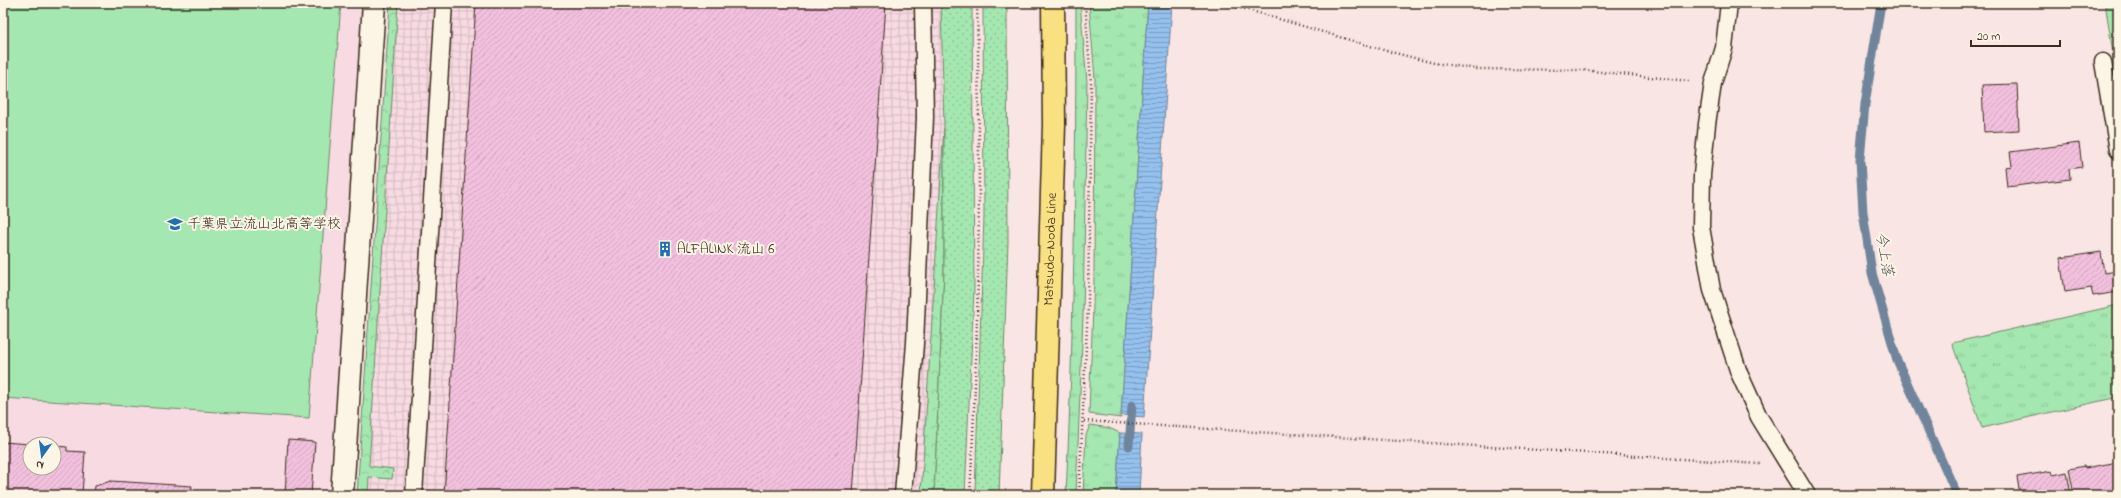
<svg xmlns="http://www.w3.org/2000/svg" width="2121" height="498" font-family="'Indie Flower','Klee One',sans-serif">
<style>
.built{fill:#f7dae2;fill-rule:evenodd}
.industrial{fill:url(#industrial-grid)}
.grass{fill:url(#grass-tufts);stroke:#708868}
.forest{fill:url(#forest-crowns);stroke:#708868}
.park{fill:#a4e7b1;stroke:#708868}
.garden{fill:url(#garden-dots);stroke:#708868}
.water{fill:url(#water-rules);stroke:#70859b}
.lines{fill:none;stroke-linecap:round;stroke-linejoin:round}
.stream{stroke:#70859b;stroke-width:9}
.building{fill:url(#building-hatch);stroke:#3b2a1e}
.lane-casing{stroke:#3b2a1e;stroke-width:19}
.street-casing{stroke:#3b2a1e;stroke-width:25}
.primary-casing{stroke:#3b2a1e;stroke-width:25}
.path{stroke:#3b2a1e;stroke-width:2.5;stroke-dasharray:1 3;stroke-linecap:butt}
.lane{stroke:#fcf5e5;stroke-width:16}
.street{stroke:#fcf5e5;stroke-width:22}
.primary{stroke:#f9e181;stroke-width:22}
.labels{text-anchor:middle;dominant-baseline:central;stroke-width:4;stroke-linejoin:round;paint-order:stroke}
.poi-label{font-size:14px;fill:#3b2a1e;stroke:#fcf5e5;text-anchor:start}
.street-label{font-size:14px;fill:#3b2a1e;stroke:#fcf5e5}
.water-label{font-size:15px;font-style:italic;fill:#56575c;stroke:#fcf5e5}
</style>
<defs>
<pattern id="industrial-grid" width="8" height="8" patternUnits="userSpaceOnUse"><rect width="8" height="8" fill="#f7dae2"/><path d="M0 4h8M4 0v8" fill="none" stroke="#d5bbc1"/></pattern>
<pattern id="grass-tufts" width="24" height="20" patternUnits="userSpaceOnUse"><rect width="24" height="20" fill="#a4e7b1"/><path d="M3 7l-1-3M5 7V3M7 7l1-3M15 17l-1-3M17 17v-4M19 17l1-3" fill="none" stroke="#8ec698"/></pattern>
<pattern id="forest-crowns" width="20" height="18" patternUnits="userSpaceOnUse"><rect width="20" height="18" fill="#a4e7b1"/><path d="M2 6a3 3 0 1 1 6 0M12 15a3 3 0 1 1 6 0" fill="none" stroke="#8ec698"/></pattern>
<pattern id="garden-dots" width="8" height="8" patternUnits="userSpaceOnUse"><rect width="8" height="8" fill="#a4e7b1"/><path d="M2 2h.1M6 6h.1" fill="none" stroke="#8ec698" stroke-width="1.8" stroke-linecap="round"/></pattern>
<pattern id="water-rules" width="6" height="5" patternUnits="userSpaceOnUse"><rect width="6" height="5" fill="#94c1ee"/><path d="M0 2.5h6" fill="none" stroke="#7a9dc0"/></pattern>
<pattern id="building-hatch" width="6" height="6" patternUnits="userSpaceOnUse"><rect width="6" height="6" fill="#f2c0de"/><path d="M-1 1l2-2M0 6l6-6M5 7l2-2" fill="none" stroke="#d0a5be"/></pattern>
</defs>
<rect width="100%" height="100%" fill="#f9e5e3"/>
<filter id="ink" filterUnits="userSpaceOnUse"><feTurbulence type="fractalNoise" baseFrequency=".025" numOctaves="2"/><feDisplacementMap in="SourceGraphic" scale="8" xChannelSelector="R" yChannelSelector="G"/><feConvolveMatrix kernelMatrix="1 2 1 2 8 2 1 2 1" color-interpolation-filters="sRGB"/></filter>
<g filter="url(#ink)">
<path class="built" d="M3,3H363L329,495H3ZM30,444H54V468H30Z"/>
<path class="industrial" d="M390,3H941L944,128V271L934,495H357Z"/>
<path class="grass" d="M1076,3H1080L1087,82L1083,317L1076,495H1066C1074,331 1076,167 1076,3Z
M1089,3H1148L1121,418L1089,414L1094,278L1095,80Z
M2105,3H2118V84Z
M2118,305V397L1982,428L1952,343Z
M1090,425L1109,428L1120,433L1116,495H1083L1086,435Z"/>
<path class="forest" d="M390,3H398L369,466L393,469L392,479L369,477L368,495H357Z
M944,128V271L934,495H921Z"/>
<path class="park" d="M3,3H341L309,418L3,398Z"/>
<path class="garden" d="M941,3H972L974,289L965,495H934L944,271V128Z
M983,3H1007V13L1008,242L999,495H975L984,216Z"/>
<path class="water" d="M1148,3L1172,4L1144,417L1121,415Z
M1120,433L1142,434L1139,495H1116Z"/>
<g class="lines">
<path class="stream" d="M1881,3L1865,104L1860,160L1863,212L1872,273L1897,360L1957,495
M1129,446L1132,405"/>
</g>
<path class="building" d="M476,3H886L853,495H444Z
M2017,84L2019,130L1984,132L1982,85Z
M2079,143L2082,167L2069,169L2070,179L2007,187L2005,167L2012,166L2010,152Z
M2101,252L2104,273L2118,271V292L2093,296L2091,288L2065,292L2060,258Z
M288,440L315,442L311,495H285Z
M3,442L30,444V468H54V446L67,447V451L85,452L82,495H3Z
M2118,462V491L2094,495H2074L2069,469L2084,466L2085,468Z
M2052,471L2053,475L2067,472L2071,495H2020L2017,477Z
M111,481L192,486L190,495H94L95,486Z"/>
<g class="lines">
<g class="lane-casing">
<path id="lane" d="M1729,3L1724,48L1713,83L1707,124L1702,175L1701,227L1712,290L1739,373L1759,417L1807,495
M2103,62L2118,150
M414,495L444,3
M903,495L915,343L925,117L923,3"/>
</g>
<g class="street-casing">
<path id="street" d="M342,495L374,3"/>
</g>
<g class="primary-casing">
<g id="primary">
<path id="s1" d="M1043,495L1054,125L1053,3"/>
</g>
</g>
<path class="path" d="M1217,3L1245,9L1387,51L1434,63L1478,69L1582,70L1689,81
M1084,421L1760,464
M970,495C979,331 981,167 977,3
M1079,495L1088,305L1091,82L1085,3"/>
<use href="#lane" class="lane"/>
<use href="#street" class="street"/>
<use href="#primary" class="primary"/>
</g>
</g>
<defs>
<g id="school-bare" transform="scale(1.2)"><path d="M0-5L7-2L0 1L-7-2ZM-4 1L0 2.5L4 1V4Q0 6-4 4Z" fill="#1f6fb2" stroke="#fcf5e5" stroke-width="2.5" paint-order="stroke"/></g>
<g id="building-bare" transform="scale(1.2)"><path d="M-4-6H4V6H1V3H-1V6H-4ZM-2.5-4.3h1.7v1.8h-1.7ZM.8-4.3h1.7v1.8H.8ZM-2.5-1h1.7V.8h-1.7ZM.8-1h1.7V.8H.8Z" fill="#1f6fb2" stroke="#fcf5e5" stroke-width="2.5" paint-order="stroke"/></g>
</defs>
<g fill-rule="evenodd">
<use href="#school-bare" x="175" y="224"/>
<use href="#building-bare" x="665" y="249"/>
</g>
<g class="labels">
<g class="poi-label">
<text x="187" y="224">千葉県立流山北高等学校</text>
<text x="677" y="249">ALFALINK 流山 6</text>
</g>
<g class="street-label">
<text stroke="none"><textPath href="#s1" startOffset="246">Matsudo-Noda Line</textPath></text>
</g>
<g class="water-label">
<text transform="translate(1884 254) rotate(80)">今上落</text>
</g>
</g>
<rect width="2121" height="498" fill="none" stroke="#fcf5e5" stroke-width="16"/>
<rect x="8" y="8" width="2105" height="482" fill="none" stroke="#3b2a1e" stroke-width="1.5" filter="url(#ink)"/>
<g transform="translate(42 456) rotate(194)"><circle r="19" fill="#fcf5e5" stroke="#afa495"/>
<path d="M0-3L7 15L0 10L-7 15Z" fill="#1f6fb2"/>
<text y="-6" font-size="11" font-weight="bold" text-anchor="middle" fill="#3b2a1e">N</text>
</g>
<path d="M1971 40v6h89v-6" fill="none" stroke="#3b2a1e" stroke-width="2"/>
<text x="1977" y="40" font-size="12" fill="#3b2a1e" stroke="#fcf5e5" stroke-width="3" paint-order="stroke">20 m</text>
</svg>
